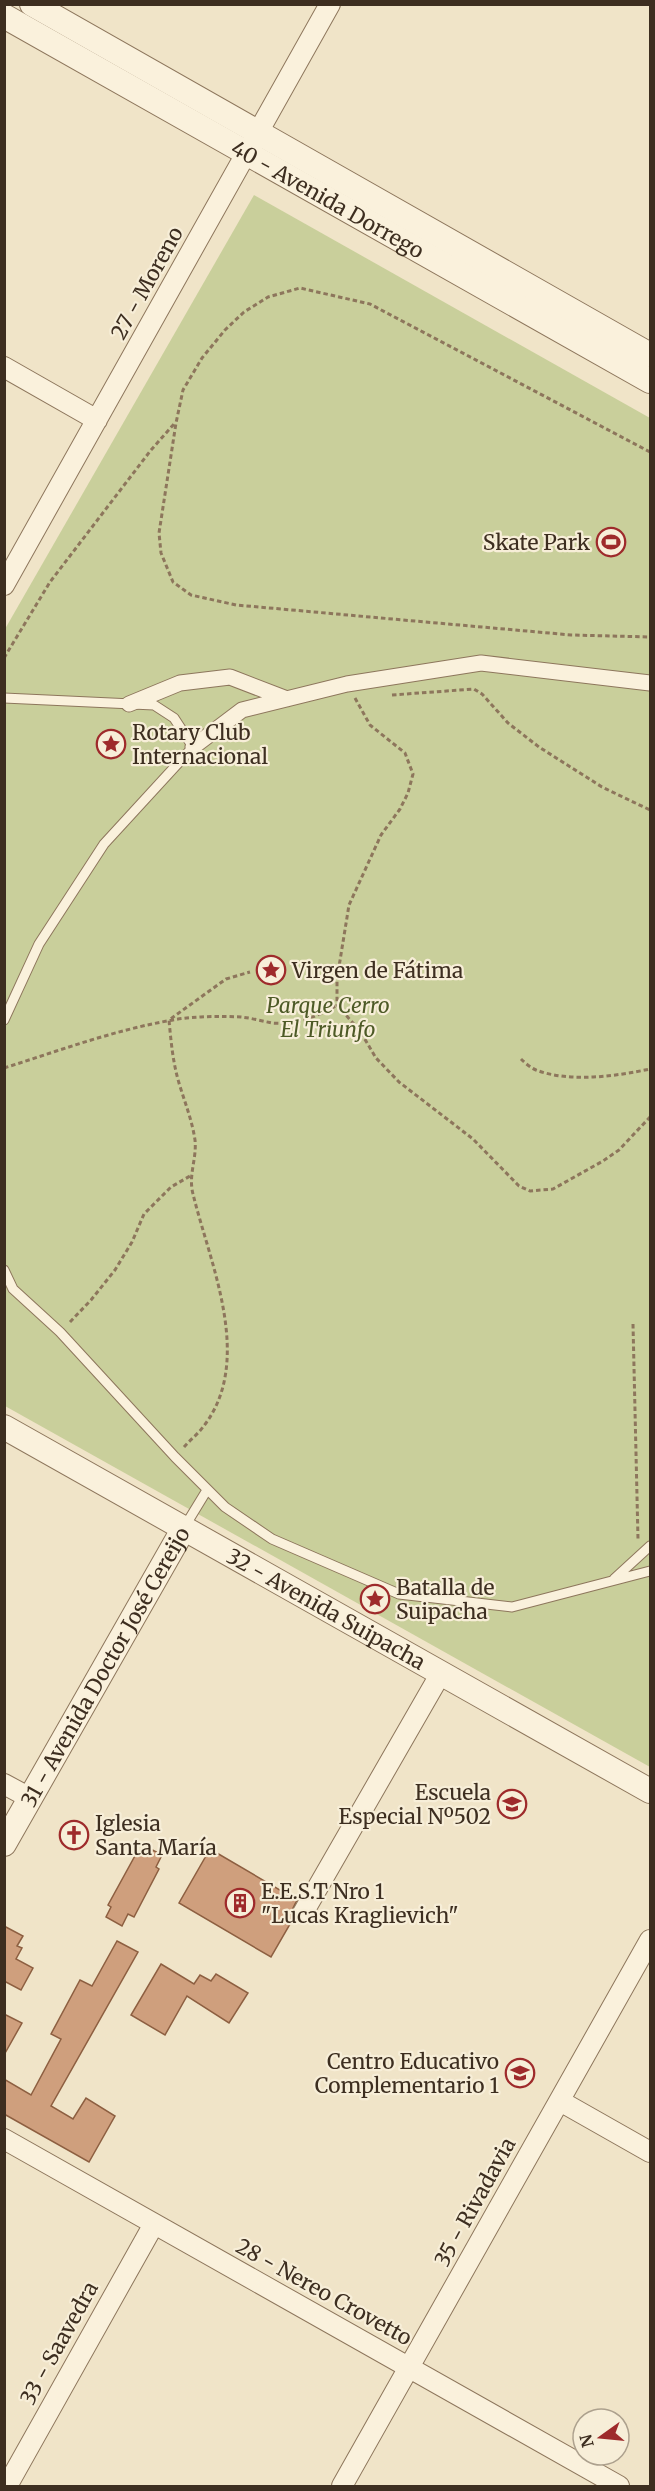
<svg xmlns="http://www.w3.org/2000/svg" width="655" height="2491" font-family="Merriweather,serif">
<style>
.green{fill:#c9cf9b}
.building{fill:#cf9f7d;stroke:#8d5f41;stroke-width:1.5}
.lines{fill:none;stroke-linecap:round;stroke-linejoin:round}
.service-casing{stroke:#8d765c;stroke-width:11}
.pedestrian-casing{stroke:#8d765c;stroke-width:17}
.minor-casing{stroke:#8d765c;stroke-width:22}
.tertiary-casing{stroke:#8d765c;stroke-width:26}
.path{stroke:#8d765c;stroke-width:3;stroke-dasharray:4.5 3;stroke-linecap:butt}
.service{stroke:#faf1dc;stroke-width:9}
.pedestrian{stroke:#faf1dc;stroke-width:15}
.minor{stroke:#faf1dc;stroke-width:20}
.tertiary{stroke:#faf1dc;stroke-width:24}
.labels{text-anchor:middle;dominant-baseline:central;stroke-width:4.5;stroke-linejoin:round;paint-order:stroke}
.street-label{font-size:21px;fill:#3d2e20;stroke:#f7eed8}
.poi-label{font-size:21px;fill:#3d2e20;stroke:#f7eed8;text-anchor:start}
.park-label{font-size:21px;font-style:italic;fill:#4d5a26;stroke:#f7eed8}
</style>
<rect width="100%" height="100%" fill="#f0e4c8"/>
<path class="green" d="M254,195L650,418V1767L5,1406V629Z"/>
<path class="building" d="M145,1846L162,1855L156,1867L159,1869L134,1917L128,1914L122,1926L106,1917L111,1907L108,1905L136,1854L140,1856Z
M210,1849L297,1900L291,1912L293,1919L271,1957L179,1903Z
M4,1926L23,1936L17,1946L22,1948L16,1959L33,1968L21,1990L4,1981Z
M117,1941L138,1952L51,2106L73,2119L86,2098L115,2116L89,2162L4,2114V2079L31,2095L61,2039L51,2034L80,1980L92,1986Z
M161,1964L194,1984L200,1975L211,1981L216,1974L248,1993L229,2023L187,1996L165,2035L131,2015Z
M4,2014L22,2023L4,2055Z"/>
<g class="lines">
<g class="service-casing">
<path id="service" d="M4,698L154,705L174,718L193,747L104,844L39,944L4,1020
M4,1270L13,1289L60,1332L175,1457L225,1507L272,1539L399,1594L512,1607L650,1571
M185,1526L207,1490
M614,1579L650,1546"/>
</g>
<g class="pedestrian-casing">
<path id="pedestrian" d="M129,704L180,683L230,677L287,699
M193,747L242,710L347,684L481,663L650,683"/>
</g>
<g class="minor-casing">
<path id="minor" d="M4,367L97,420
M4,585L330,4
M4,1784L30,1798
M303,1913L441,1673
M560,2101L650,2152
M4,2139L619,2486
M7,2486L154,2224
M342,2486L650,1940"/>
</g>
<g class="tertiary-casing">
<g id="tertiary">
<path d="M32,4L650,355"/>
<path id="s1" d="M4,16L650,381"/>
<path id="s2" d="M4,1427L650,1791"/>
<path id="s3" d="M4,1844L184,1528"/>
</g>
</g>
<path class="path" d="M650,452L370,304L300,288L268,297L244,312L225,330L202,358L183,390L176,423L159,533L161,553L173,582L191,595L236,605L571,635L650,637
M4,658L50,582L151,450L174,424
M392,695L474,689L482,694L508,723L539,747L602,787L650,810
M355,698L370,725L405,753L413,774L408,793L400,809L381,835L349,905L337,979V1005L360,1031L376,1058L399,1082L473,1139L519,1186L530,1191L553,1189L603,1161L619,1150L650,1117
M521,1059C525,1063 531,1068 536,1070C570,1083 617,1076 650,1069
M4,1068C58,1051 112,1031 167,1021C191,1016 217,1016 241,1017C251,1018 262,1021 272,1023C296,1025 317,1017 337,1005
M70,1322L91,1300L115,1270L132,1242L144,1214L171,1187L190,1176
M633,1324L638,1539
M184,1447C190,1440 198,1434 203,1427C255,1361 210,1264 193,1194C188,1175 197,1159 195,1140C192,1120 185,1103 179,1083C173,1063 171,1042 169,1020L226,979L250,972"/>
<use href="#service" class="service"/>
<use href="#pedestrian" class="pedestrian"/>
<use href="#minor" class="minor"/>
<use href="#tertiary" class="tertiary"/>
</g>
<defs>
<g id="stadium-ring" transform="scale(1.5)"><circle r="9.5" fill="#f7eed8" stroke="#9e2a2b" stroke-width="1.5"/><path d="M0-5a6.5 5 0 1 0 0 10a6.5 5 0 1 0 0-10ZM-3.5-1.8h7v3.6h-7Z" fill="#9e2a2b"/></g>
<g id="sight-ring" transform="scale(1.5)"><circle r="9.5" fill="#f7eed8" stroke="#9e2a2b" stroke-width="1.5"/><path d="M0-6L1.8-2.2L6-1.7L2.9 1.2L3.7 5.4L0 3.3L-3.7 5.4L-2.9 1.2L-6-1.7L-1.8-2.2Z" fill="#9e2a2b"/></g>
<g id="school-ring" transform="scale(1.5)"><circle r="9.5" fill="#f7eed8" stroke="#9e2a2b" stroke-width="1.5"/><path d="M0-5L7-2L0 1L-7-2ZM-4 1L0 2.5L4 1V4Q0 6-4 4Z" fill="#9e2a2b"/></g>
<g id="church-ring" transform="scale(1.5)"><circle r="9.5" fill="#f7eed8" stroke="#9e2a2b" stroke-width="1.5"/><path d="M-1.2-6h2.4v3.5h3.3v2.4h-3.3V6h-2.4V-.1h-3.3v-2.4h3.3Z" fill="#9e2a2b"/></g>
<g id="building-ring" transform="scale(1.5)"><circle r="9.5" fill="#f7eed8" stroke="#9e2a2b" stroke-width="1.5"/><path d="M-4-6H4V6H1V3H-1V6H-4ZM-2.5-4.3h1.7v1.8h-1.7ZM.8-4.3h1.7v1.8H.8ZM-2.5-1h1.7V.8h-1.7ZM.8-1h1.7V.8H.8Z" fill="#9e2a2b"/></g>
</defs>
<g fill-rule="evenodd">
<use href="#stadium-ring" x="611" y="542"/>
<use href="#sight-ring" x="111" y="744"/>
<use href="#sight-ring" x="271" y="970"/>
<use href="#sight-ring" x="375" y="1599"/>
<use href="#school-ring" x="512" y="1804"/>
<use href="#church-ring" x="74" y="1835"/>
<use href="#building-ring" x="240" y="1903"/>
<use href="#school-ring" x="520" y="2073"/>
</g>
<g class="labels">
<g class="street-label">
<text stroke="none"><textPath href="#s1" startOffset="372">40 - Avenida Dorrego</textPath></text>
<text transform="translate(147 283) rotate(-61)">27 - Moreno</text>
<text stroke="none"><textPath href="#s2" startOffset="370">32 - Avenida Suipacha</textPath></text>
<text stroke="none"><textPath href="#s3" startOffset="204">31 - Avenida Doctor José Cereijo</textPath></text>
<text transform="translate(475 2202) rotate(-61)">35 - Rivadavia</text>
<text transform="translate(324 2292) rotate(29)">28 - Nereo Crovetto</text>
<text transform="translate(59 2343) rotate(-61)">33 - Saavedra</text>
</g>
<g class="poi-label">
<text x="590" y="542" text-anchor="end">Skate Park</text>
<text x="132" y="732">Rotary Club<tspan x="132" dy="24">Internacional</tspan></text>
<text x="292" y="970">Virgen de Fátima</text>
<text x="396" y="1587">Batalla de<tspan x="396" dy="24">Suipacha</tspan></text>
<text x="491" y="1792" text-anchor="end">Escuela<tspan x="491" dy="24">Especial Nº502</tspan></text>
<text x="95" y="1823">Iglesia<tspan x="95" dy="24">Santa María</tspan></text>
<text x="261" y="1891">E.E.S.T Nro 1<tspan x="261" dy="24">"Lucas Kraglievich"</tspan></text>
<text x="499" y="2061" text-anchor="end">Centro Educativo<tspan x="499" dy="24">Complementario 1</tspan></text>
</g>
<g class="park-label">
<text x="328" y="1005">Parque Cerro<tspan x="328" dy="24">El Triunfo</tspan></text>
</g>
</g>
<rect width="655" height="2491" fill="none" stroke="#3d2e20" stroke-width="12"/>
<g transform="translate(601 2437) rotate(255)"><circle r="28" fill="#f7eed8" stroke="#ada18e" stroke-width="1.5"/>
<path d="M0-4.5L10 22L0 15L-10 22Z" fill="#9e2a2b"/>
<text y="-9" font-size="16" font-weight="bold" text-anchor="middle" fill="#3d2e20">N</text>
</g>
</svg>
